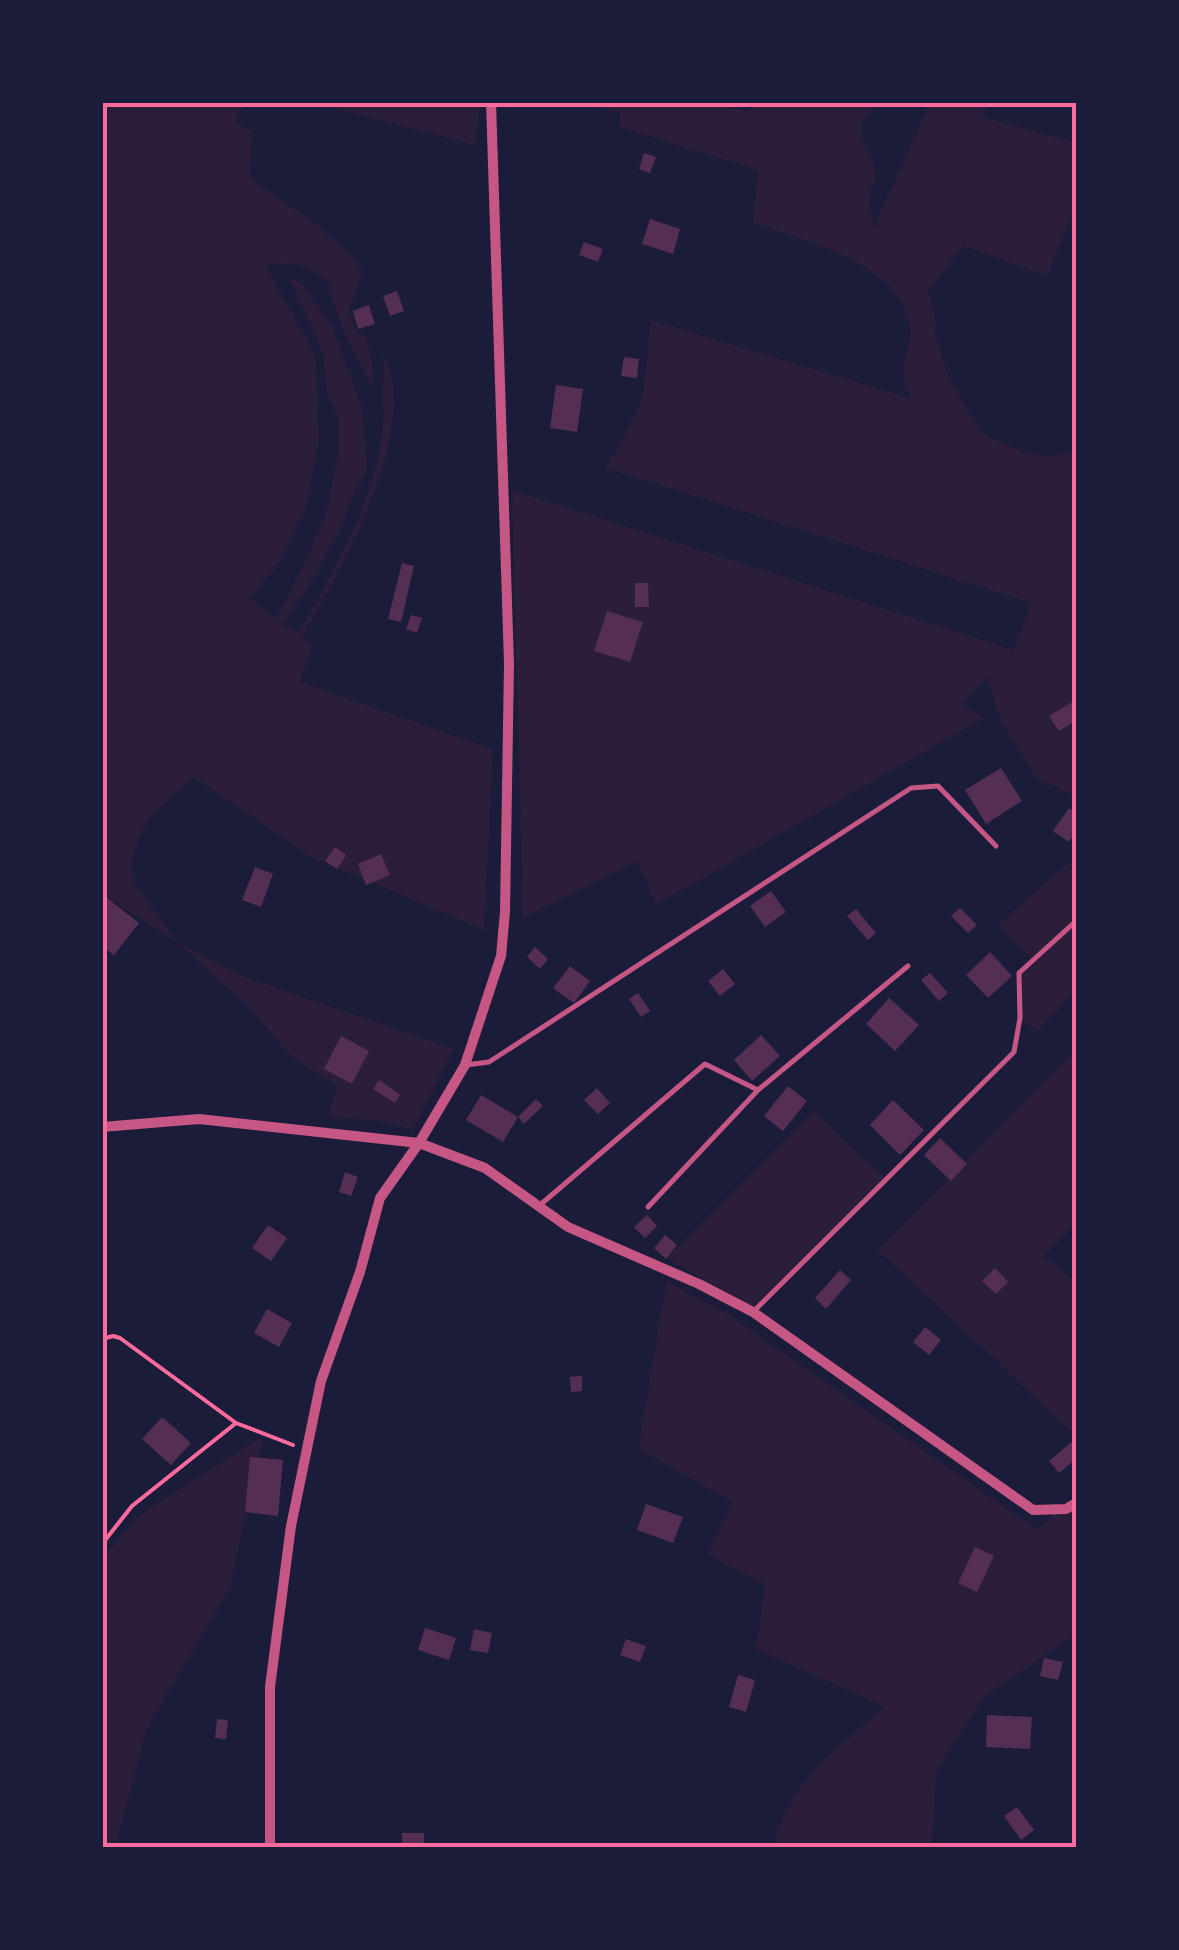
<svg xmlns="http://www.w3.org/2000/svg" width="1179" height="1950" font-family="'PT Sans Narrow',sans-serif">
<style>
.green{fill:#2a1e3b}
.building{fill:#542f53}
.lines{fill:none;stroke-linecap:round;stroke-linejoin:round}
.path{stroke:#ff6b9d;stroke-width:4}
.service{stroke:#c65784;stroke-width:5}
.minor{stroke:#c65784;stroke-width:10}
.neatline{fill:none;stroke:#ff6b9d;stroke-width:4}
</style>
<rect width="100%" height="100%" fill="#1b1b3a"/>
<path class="green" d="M102,103H244L235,122L252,131L250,177C287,207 336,231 363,271L349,311L357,333L365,335C371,352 375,370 372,387C359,359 331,312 330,284C305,263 297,262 265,265L316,357L319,441L306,508L280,561L250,599L275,618L290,593L326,515L338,453V416L327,394L323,353L289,278L302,283L333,328L362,407L367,463L366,474L352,497L343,524L311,583L282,625L299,633C331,575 368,513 380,448C385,417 383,386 383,355C425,424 338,575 302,637L313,645L300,682L493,749L484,930L309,856L194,777L150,817L139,839L131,865L134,882L178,943L245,977L454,1049L413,1130L374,1120L328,1117L337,1086L290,1056L251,1009L178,943L103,895Z
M313,103H480L475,145Z
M581,103H719L749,112L754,103H881L862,121L861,138L872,158L876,177L869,197L874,227L930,103H988L983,117L1076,143V207L1047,276L963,246L928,292L935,315L936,338L949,378L982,434L1026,453L1047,456L1076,452L1072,497L1076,501V797L1036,778L1001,721L987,678L962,703L984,718L656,905L638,861L523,918L512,490L1014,650L1031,603L606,468L642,402L651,320L910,398C908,389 902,378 903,368C904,356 911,343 910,330C904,264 806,241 753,223L758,170L619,127L620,113Z
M1076,856V989L1038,1031L1020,1018L1019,973L1033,960L998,925Z
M1076,1050V1223L1044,1255L1076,1282V1436L878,1250Z
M814,1111L886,1180L757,1308L666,1259Z
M666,1281L728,1314L1038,1530L1052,1515L1076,1505V1634L984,1697L936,1772L932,1847H774C785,1785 839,1746 885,1707L756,1649L765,1585L707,1554L733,1502L638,1449Z
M263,1436L229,1590L147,1728L115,1848L102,1847V1557L145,1511Z"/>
<path class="building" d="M644,153L656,157L650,173L639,169Z
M650,219L680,229L673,254L642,244Z
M584,242L603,249L598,262L579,255Z
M397,291L404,311L390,316L383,296Z
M369,305L375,324L358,329L353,311Z
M624,357L639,359L637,378L621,376Z
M556,385L583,389L577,432L550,428Z
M402,563L414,566L401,622L388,619Z
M635,583H648L649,607H635Z
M607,611L643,622L630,662L594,651Z
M411,615L422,618L417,633L406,629Z
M1074,701L1076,721L1059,731L1049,716Z
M1001,768L1022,801L986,824L965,790Z
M1069,808L1076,814V831L1069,842L1053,831Z
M335,847L346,855L337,869L325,861Z
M381,854L390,875L366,885L358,864Z
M255,867L273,874L261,907L242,900Z
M771,891L786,912L765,927L750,906Z
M102,894L139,923L114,955L102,946Z
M960,908L977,925L968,933L951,916Z
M856,909L876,933L868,940L847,916Z
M535,947L548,959L540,969L527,957Z
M990,952L1012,976L988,998L966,975Z
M570,966L590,981L574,1003L553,988Z
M723,969L735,984L720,996L708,981Z
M930,973L948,993L939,1001L921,980Z
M638,993L650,1011L641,1017L629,999Z
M889,998L919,1025L895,1051L866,1024Z
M761,1035L780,1056L752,1081L734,1060Z
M341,1036L369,1051L352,1084L324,1069Z
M379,1080L400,1095L395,1103L373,1089Z
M788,1086L807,1101L783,1131L764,1116Z
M597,1088L610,1103L598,1114L584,1100Z
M481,1095L518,1117L536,1099L543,1106L524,1124L518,1117L503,1142L466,1120Z
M893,1100L924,1130L900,1155L870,1125Z
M940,1138L967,1164L951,1181L924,1155Z
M345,1172L358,1177L351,1196L339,1192Z
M647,1215L657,1226L645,1238L634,1227Z
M268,1225L287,1238L271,1261L252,1248Z
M665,1235L677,1245L666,1259L654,1248Z
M995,1268L1008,1282L996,1294L982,1281Z
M840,1270L851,1280L826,1309L815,1298Z
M267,1309L292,1323L279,1347L254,1333Z
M925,1327L941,1340L929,1355L913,1342Z
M582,1376V1391L571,1392L570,1377Z
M162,1417L191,1443L171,1465L142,1439Z
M1076,1438V1459L1059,1473L1049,1461Z
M250,1457L283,1460L278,1516L245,1512Z
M646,1504L683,1517L673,1543L637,1530Z
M975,1547L994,1556L977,1592L958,1583Z
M425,1628L456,1638L449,1660L418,1650Z
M474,1629L492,1633L488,1653L470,1650Z
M626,1639L646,1646L640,1662L620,1655Z
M1044,1658L1063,1662L1058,1680L1040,1676Z
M738,1675L755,1680L746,1712L729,1707Z
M987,1715L1032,1717L1030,1749L986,1747Z
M217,1719L228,1720L226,1739L215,1738Z
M1017,1807L1034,1830L1021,1840L1004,1816Z
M402,1833H424V1848H402Z"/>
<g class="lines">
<path class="path" d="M102,1339L113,1336L120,1338L236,1423L293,1445
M102,1544L132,1506L236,1423"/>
<path class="service" d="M466,1065L489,1062L911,788L938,786L996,846
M540,1205L705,1064L758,1090
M648,1207L758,1090L908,966
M753,1312L1014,1052L1020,1018L1019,973L1076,921"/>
<path class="minor" d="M102,1127L199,1119L419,1143L485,1168L568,1227L699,1284L753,1312L1033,1510L1066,1509L1076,1503
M270,1848V1687L291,1526L321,1381L360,1272L380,1198L419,1143L465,1065L501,956L505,912L509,664L491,102"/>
</g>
<rect width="1179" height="1950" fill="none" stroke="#1b1b3a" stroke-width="210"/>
<rect x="105" y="105" width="969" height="1740" class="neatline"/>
</svg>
